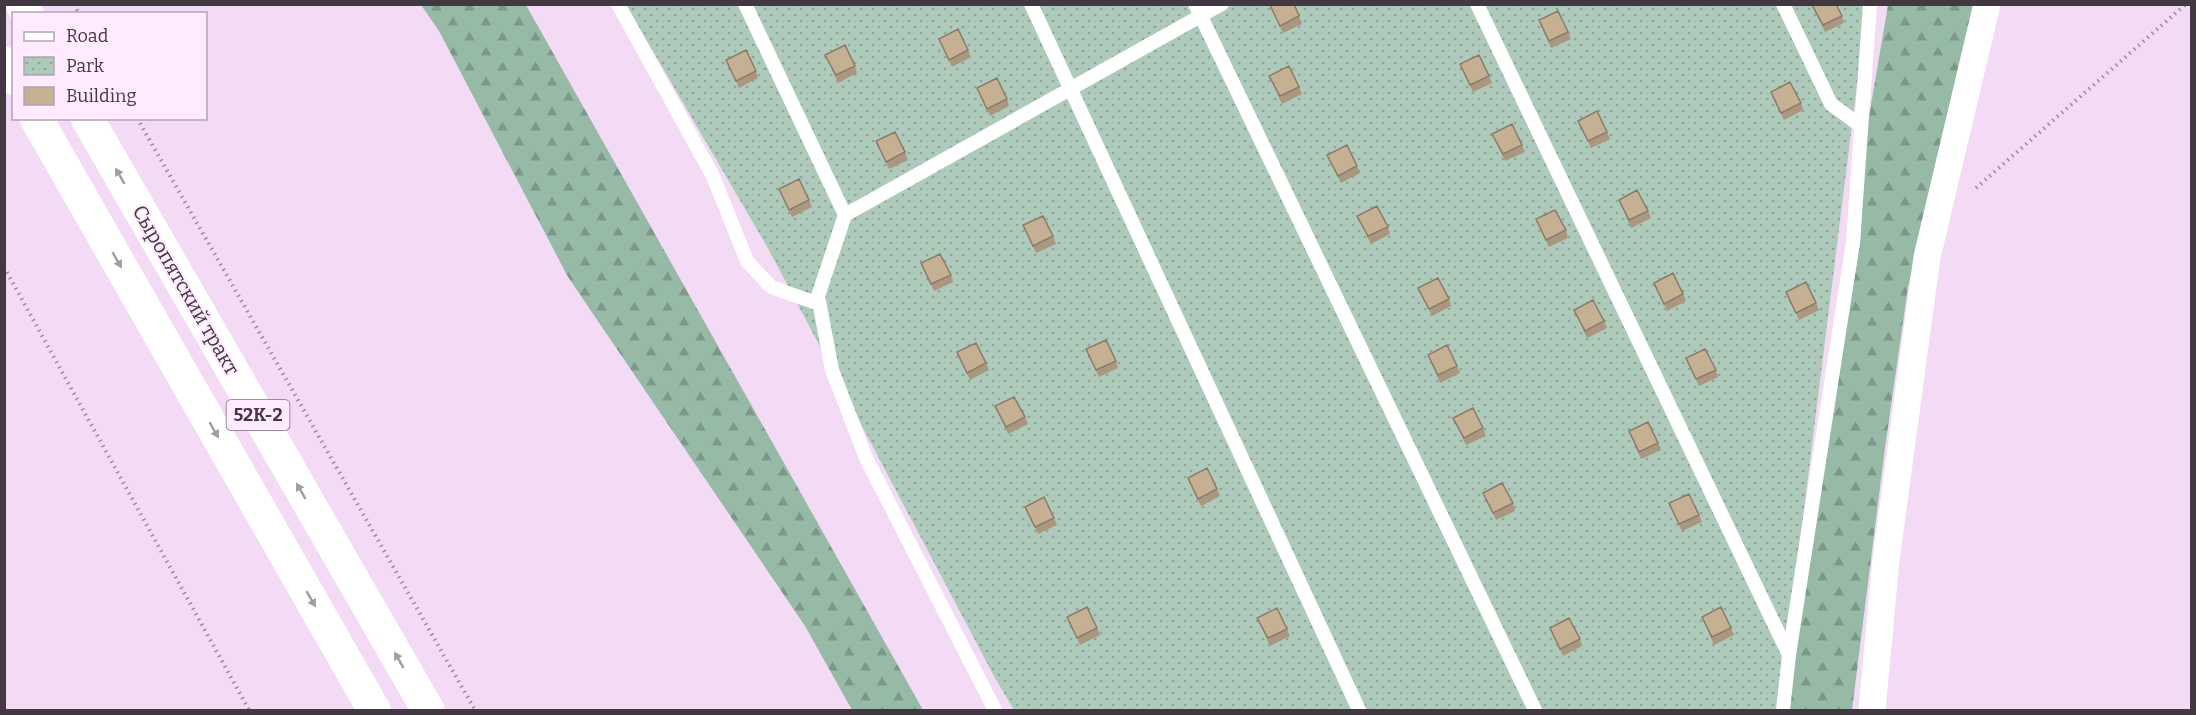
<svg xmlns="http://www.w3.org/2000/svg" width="2196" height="715" font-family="Bitter,serif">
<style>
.forest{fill:url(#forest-firs)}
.park{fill:url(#park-dots)}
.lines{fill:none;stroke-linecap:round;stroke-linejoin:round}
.path{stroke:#9d8b9e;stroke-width:4;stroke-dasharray:1.5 4.5;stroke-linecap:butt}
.lane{stroke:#fff;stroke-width:14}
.street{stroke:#fff;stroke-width:27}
.primary{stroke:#fff;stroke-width:33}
.wall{fill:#aa977f}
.building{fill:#c6b094;stroke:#8b7b68;stroke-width:1.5}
.oneway{fill:#a09ca0}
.labels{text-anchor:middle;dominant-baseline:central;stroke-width:4.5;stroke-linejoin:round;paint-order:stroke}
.shield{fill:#ffeaff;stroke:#7a6d7b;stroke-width:1.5}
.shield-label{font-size:18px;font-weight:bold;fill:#413842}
.street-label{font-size:20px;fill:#413842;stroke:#ffeaff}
</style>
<defs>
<pattern id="forest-firs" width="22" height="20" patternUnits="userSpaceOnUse" patternTransform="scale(1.5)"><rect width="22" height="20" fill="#97baa7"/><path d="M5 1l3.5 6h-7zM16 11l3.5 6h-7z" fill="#7d988a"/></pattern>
<pattern id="park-dots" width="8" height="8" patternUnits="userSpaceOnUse" patternTransform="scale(1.5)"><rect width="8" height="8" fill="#aecabb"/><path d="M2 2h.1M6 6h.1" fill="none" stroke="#8fa59a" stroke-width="1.8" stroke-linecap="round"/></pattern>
</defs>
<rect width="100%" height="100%" fill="#f4dbf5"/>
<path class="forest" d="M421,5H526L923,710H852L805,626L568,277L439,31Z
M1888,5H1974L1908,287L1885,448L1852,710H1789L1800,608L1860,244L1867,128Z"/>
<path class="park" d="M626,5H1867L1779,710H1014L995,678L769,250Z"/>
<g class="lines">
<path class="path" d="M74,4L79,14
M137,118L475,710
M1976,188L2186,4
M4,267L249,710"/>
<path class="lane" d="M618,4L713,176L747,261L771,287L819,304
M745,4L845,215L818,296L832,370L866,458L995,710
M1031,4L1359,710
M1195,4L1535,710
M1477,4L1789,655L1783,710
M1783,4L1831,104L1861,126
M845,215L1222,4
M1789,655L1853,242L1870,4"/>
<path class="street" d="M1872,710L1886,560L1927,257L1987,4"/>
<path class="primary" d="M22,4L27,14
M4,63L14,78
M36,118L374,710
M87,118L428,710"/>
</g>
<path class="wall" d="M1270,5L1299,16L1302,24L1283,33Z
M1812,5L1842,16L1844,23L1825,32Z
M1539,20L1568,32L1571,39L1551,48Z
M939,39L968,50L971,57L952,67Z
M825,55L855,66L857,73L838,83Z
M726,60L756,71L758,78L739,88Z
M1460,64L1489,76L1492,83L1473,92Z
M1269,76L1299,87L1302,94L1282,104Z
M977,88L1007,99L1009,106L990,116Z
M1771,92L1801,103L1803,110L1784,120Z
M1578,121L1607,132L1610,139L1591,148Z
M1492,134L1522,145L1525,152L1505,161Z
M876,141L905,152L908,160L889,169Z
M1327,155L1357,166L1360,173L1341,183Z
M779,189L809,200L812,207L792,217Z
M1619,200L1648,211L1651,218L1631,228Z
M1357,216L1388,227L1390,234L1371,244Z
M1536,219L1566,230L1568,238L1549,247Z
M1023,225L1053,236L1056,244L1036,253Z
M921,263L951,275L953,282L934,291Z
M1654,283L1683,294L1686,301L1667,311Z
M1418,288L1449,299L1451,306L1432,316Z
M1786,292L1816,303L1819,310L1799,320Z
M1574,310L1604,321L1607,328L1587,338Z
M1086,349L1116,361L1118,368L1099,377Z
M957,352L986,363L989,370L970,380Z
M1428,355L1457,366L1460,373L1440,383Z
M1686,358L1716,370L1718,377L1699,386Z
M995,406L1025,417L1028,424L1008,434Z
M1453,418L1483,428L1486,436L1466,445Z
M1629,431L1658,443L1661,450L1641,459Z
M1188,478L1217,489L1220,496L1201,506Z
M1483,493L1513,503L1515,511L1496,520Z
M1669,503L1699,515L1702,522L1682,531Z
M1025,507L1054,518L1057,525L1038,534Z
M1067,617L1097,628L1100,635L1080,645Z
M1702,617L1731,628L1734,635L1714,645Z
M1257,618L1287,629L1290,636L1270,646Z
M1550,628L1580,639L1582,646L1563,656Z"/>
<path class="building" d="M1271,4H1294L1299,16L1280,26L1270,5Z
M1836,4L1842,16L1823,25L1812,5Z
M1558,11L1568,32L1549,41L1539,20Z
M958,29L968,50L949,60L939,39Z
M845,45L855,66L836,75L825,55Z
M746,50L756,71L736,81L726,60Z
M1479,55L1489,76L1470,85L1460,64Z
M1289,66L1299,87L1280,96L1269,76Z
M997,78L1007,99L987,109L977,88Z
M1790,82L1801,103L1781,113L1771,92Z
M1597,111L1607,132L1588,141L1578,121Z
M1512,124L1522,145L1503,154L1492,134Z
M895,132L905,152L886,162L876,141Z
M1347,145L1357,166L1338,176L1327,155Z
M799,179L809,200L789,210L779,189Z
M1637,190L1648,211L1629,220L1619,200Z
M1377,206L1388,227L1368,236L1357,216Z
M1555,210L1566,230L1546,240L1536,219Z
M1043,216L1053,236L1033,246L1023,225Z
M940,254L951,275L931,284L921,263Z
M1673,273L1683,294L1664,304L1654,283Z
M1438,278L1449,299L1429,309L1418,288Z
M1806,282L1816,303L1796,313L1786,292Z
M1593,300L1604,321L1585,331L1574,310Z
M1106,340L1116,361L1096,370L1086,349Z
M976,343L986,363L967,373L957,352Z
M1447,345L1457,366L1438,375L1428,355Z
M1705,349L1716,370L1696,379L1686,358Z
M1014,397L1025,417L1006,427L995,406Z
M1473,408L1483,428L1464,438L1453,418Z
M1648,422L1658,443L1639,452L1629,431Z
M1207,468L1217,489L1198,499L1188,478Z
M1502,483L1513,503L1493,513L1483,493Z
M1689,494L1699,515L1679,524L1669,503Z
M1044,497L1054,518L1035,527L1025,507Z
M1087,607L1097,628L1077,638L1067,617Z
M1721,607L1731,628L1712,637L1702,617Z
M1277,608L1287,629L1268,638L1257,618Z
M1569,618L1580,639L1560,649L1550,628Z"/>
<defs><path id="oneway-solid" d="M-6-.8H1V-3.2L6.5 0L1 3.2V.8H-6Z" transform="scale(1.5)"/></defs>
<g class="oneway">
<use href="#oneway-solid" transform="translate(120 176) rotate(-120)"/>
<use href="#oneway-solid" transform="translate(117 260) rotate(60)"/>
<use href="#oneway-solid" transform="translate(214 430) rotate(60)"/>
<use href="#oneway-solid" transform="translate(301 491) rotate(-120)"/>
<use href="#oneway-solid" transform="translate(311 599) rotate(60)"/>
<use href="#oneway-solid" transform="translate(399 660) rotate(-120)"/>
</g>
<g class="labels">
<rect class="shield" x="226.5" y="400" width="63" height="30" rx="4.5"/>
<g class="shield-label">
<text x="258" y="415">52К-2</text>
</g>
<g class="street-label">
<text transform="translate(186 290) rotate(60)">Сыропятский тракт</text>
</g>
</g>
<rect width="2196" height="715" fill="none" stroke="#413842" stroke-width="12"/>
<rect x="12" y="12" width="195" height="108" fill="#ffeaff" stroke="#b3a3b3" stroke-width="1.5"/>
<rect x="24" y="32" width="30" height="9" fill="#ffffff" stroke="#b3a3b3" stroke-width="1.5"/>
<text x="66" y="42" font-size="18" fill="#413842">Road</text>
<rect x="24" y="57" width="30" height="18" fill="url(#park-dots)" stroke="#b3a3b3" stroke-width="1.5"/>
<text x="66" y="72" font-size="18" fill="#413842">Park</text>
<rect x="24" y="87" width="30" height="18" fill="#c6b094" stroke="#b3a3b3" stroke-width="1.5"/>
<text x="66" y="102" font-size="18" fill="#413842">Building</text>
</svg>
